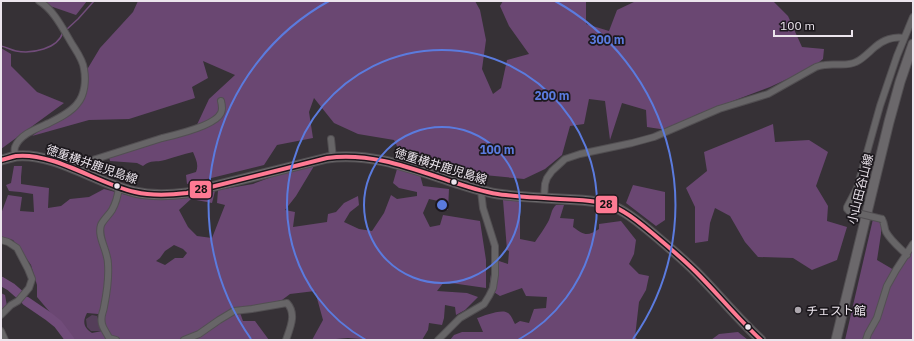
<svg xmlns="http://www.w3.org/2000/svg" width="914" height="341" font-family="'IBM Plex Sans','Noto Sans JP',sans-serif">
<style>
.green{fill:#543e59}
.forest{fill:#6a4772;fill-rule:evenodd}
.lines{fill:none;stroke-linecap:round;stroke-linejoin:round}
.stream{stroke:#714c7a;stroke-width:1.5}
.river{stroke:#714c7a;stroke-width:9}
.street-casing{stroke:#524f52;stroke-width:8}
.secondary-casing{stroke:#524f52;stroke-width:11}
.street{stroke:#676567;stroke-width:6}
.secondary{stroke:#6b686b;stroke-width:9}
.street-bridge-casing{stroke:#524f52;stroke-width:8;stroke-linecap:butt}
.street-bridge{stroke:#676567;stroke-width:6}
.bus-1-casing{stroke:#1c181d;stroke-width:7}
.bus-1{stroke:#fe7a93;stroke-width:4}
.ring{fill:none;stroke:#5b7bde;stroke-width:2}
.bus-dot{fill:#ece5ed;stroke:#1c181d;stroke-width:1.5}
.poi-dot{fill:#aca6ad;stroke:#1c181d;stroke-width:1.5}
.labels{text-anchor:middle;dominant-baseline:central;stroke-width:3.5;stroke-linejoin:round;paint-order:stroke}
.street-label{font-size:12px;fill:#ece5ed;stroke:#1c181d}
.poi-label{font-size:12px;fill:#ece5ed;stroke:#1c181d;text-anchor:start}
.centre{fill:#5b7bde;stroke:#1c181d;stroke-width:2}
.ring-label{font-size:12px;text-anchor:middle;font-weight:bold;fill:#5b7bde;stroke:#1c181d;stroke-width:3.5;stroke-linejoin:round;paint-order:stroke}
.line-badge{stroke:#1c181d;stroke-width:1.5}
.pale-badge-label{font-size:11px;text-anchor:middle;font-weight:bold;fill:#111}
</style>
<rect width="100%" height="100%" fill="#363136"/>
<path class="green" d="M92,315L97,316L101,331H91L87,327L86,319Z"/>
<path class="forest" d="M41,1H87L76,15L50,6Z
M138,1H475L480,10L486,40L482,69L493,94L501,88L507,60L529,54L509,26L500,6L503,1H586V24L609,31L617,10L636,1H773L788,16L802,47L824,49L823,59L813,67L770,87L698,114L667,130L647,127L646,110L622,103L610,140L605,101L589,99L584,124L570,126L562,155L545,169L524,179L484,175L401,154L394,140L358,134L334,123L314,98L309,112L313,138L277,145L264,165L187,184L186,175L196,172C199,165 196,159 193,152C183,154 175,157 165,160C155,163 152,159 143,166L137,163L110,161L109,157L195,129L209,99L235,75L203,61L208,78L192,87L195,98L129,119L89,120L32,136L53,121L79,98L85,73L100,48L133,12Z
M1,48L11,54V66L37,92L64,103L1,149Z
M773,124L775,142L809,140L828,152L816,186L828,206L827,221L847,227L837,260L812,270L793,258L758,257L745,242L730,216L715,208L710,223L708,241L695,243V207L686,188L707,171L704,152Z
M14,166H22L21,177V184L49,188L48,208L61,206L70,199L89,197L104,189L138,198L161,200L215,191L212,203L191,199L179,210L188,227L197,236L212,238L225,205L217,203L218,190L253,184L290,170L314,166L296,196L285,210L295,212L293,227L327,222L328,214L336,212L344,203L358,196L359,205L350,212L344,222L359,229L372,231L384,213L391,195L397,199L417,196V192L399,188L393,183L397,169L420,175L423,186L449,189L448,210H443V202L429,199L423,213L430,227L440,225L443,215L480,221L486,260V288L444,282L437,291L467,293L478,297L465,310L456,315L455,307L445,305L444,318L442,325L429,323L428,330L422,340H375L348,338L324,340H312L323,320L315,291L290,294L282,300L260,305L242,307L239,310L243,321H255L269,340H73L62,325L54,317L37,297V285L31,265L24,255L13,240L1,237V214L8,195L22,197L20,211L34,212L33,194L20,192L9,191L6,185L11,183ZM174,245L183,249L187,253L183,258H175L165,265L156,261L160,258L165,251ZM87,313L98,314L102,331L92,333C84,328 82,322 87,313Z
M633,185L665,192V220L656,226L626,203Z
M503,200L520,201V239L535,242C539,236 544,229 548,222C551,217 551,209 556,205H564L560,218L574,219L573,227C584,235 587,237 599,229V224L621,221L636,240L634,254L629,264L639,274L649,276L646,290L639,302L635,337L638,340H450L454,335L462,332H483L477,318C483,316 503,308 508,313C511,315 513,320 515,324L520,321L529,323L534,309L546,308L547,297L526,296L522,288L500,296L489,289L491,274V253L499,261L508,264L509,251L507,250Z
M873,219L881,221V234L877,260L894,270L913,249V340H845Z
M1,293L5,295L7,306L1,310Z
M738,332L748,340H711L719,334Z"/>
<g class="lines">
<path class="stream" d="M66,30L78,19L94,1
M1,46C6,47 11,50 16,51C32,54 58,49 63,32"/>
<path class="river" d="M1,281L11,287L19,294
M26,301L48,316L58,324L70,340"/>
<g class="street-casing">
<path id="street" d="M331,139L333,158
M15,156C15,153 14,150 15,147C20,134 38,128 49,123C59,118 71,112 77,104C85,95 86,80 84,69C83,60 77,52 72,44C63,29 54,10 39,1
M78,171L80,164L162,138C175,135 215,126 221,113C223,109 222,105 221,101
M544,198L545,184L547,178L552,171L565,159L580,154L632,143L654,137L719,109L768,94L816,67C819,66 822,65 825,65C835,63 846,67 856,62C863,59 869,52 875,47C883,40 894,36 904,38
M849,211L847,209V207L857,188L880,106L897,56L913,17
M882,219C885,224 884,228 886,232C891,241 900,248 907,255
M1,240L8,242L17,248L28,269L32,279L29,288L18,301L11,305L1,315
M1,331L5,340
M116,340L109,338C107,333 103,329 102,324C100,315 103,314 104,307C107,292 109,278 108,264C108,251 97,237 101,225C103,220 109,215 112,210C116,203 118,195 119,187
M184,340L199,334L219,320L234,311L252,309L287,303C297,314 290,328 286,340
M438,340L460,318L484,304L489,296L493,288L495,275V246L483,208L481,191
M866,340L868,334L877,318L887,286L896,270L913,244"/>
</g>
<g class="secondary-casing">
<path id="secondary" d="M1,160C6,159 11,157 16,156C54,152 98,184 135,192C152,196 170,195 187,193L327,158C373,152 413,169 456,183C472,188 489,194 506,195C524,197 542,198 560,199C582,200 605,200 624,212C636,219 647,229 658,238C671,249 684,260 696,272C718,294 738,319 761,340
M836,340L889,122L900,82L913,44"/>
</g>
<use href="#street" class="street"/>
<use href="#secondary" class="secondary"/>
<g class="street-bridge-casing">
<path id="street-bridge" d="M849,211L882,219"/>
</g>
<use href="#street-bridge" class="street-bridge"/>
<g class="bus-1-casing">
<path id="bus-1" d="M1,160C6,159 11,157 16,156C54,152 98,184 135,192C152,196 170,195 187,193L327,158C373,152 413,169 456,183C472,188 489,194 506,195C524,197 542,198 560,199C582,200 605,200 624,212C636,219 647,229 658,238C671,249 684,260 696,272C718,294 738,319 761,340"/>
</g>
<use href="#bus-1" class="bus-1"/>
</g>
<g class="ring">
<circle cx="442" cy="205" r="78"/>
<path d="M366 340A155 155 0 1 1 518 340"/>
<path d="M251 339A233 233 0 0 1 329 1M555 1A233 233 0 0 1 633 339"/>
</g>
<g class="bus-dot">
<circle cx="454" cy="182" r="3.5"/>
<circle cx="117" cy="186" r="3.5"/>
<circle cx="748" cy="327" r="3.5"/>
</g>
<circle class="poi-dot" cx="798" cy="310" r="4"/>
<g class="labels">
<g class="street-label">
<text transform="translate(92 164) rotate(19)">徳重横井鹿児島線</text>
<text transform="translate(441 166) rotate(17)">徳重横井鹿児島線</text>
<text transform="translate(860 189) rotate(-76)">小山田谷山線</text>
</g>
<g class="poi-label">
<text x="806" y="310">チェスト館</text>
</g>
</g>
<circle cx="442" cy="205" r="6" class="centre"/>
<g class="ring-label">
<text x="607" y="44">300 m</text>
<text x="552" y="100">200 m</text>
<text x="497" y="154">100 m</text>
</g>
<g class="line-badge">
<rect x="189" y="180" width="23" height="19" rx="4" fill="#fe7a93"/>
<rect x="595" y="195" width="23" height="19" rx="4" fill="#fe7a93"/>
</g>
<g class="pale-badge-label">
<text x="201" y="193">28</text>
<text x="606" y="208">28</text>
</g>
<rect width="914" height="341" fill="none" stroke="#ece5ed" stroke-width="4"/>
<path d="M774 30v6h78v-6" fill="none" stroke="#ece5ed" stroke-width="2"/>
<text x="780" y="30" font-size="12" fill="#ece5ed" stroke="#1c181d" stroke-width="3" paint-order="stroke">100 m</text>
</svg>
